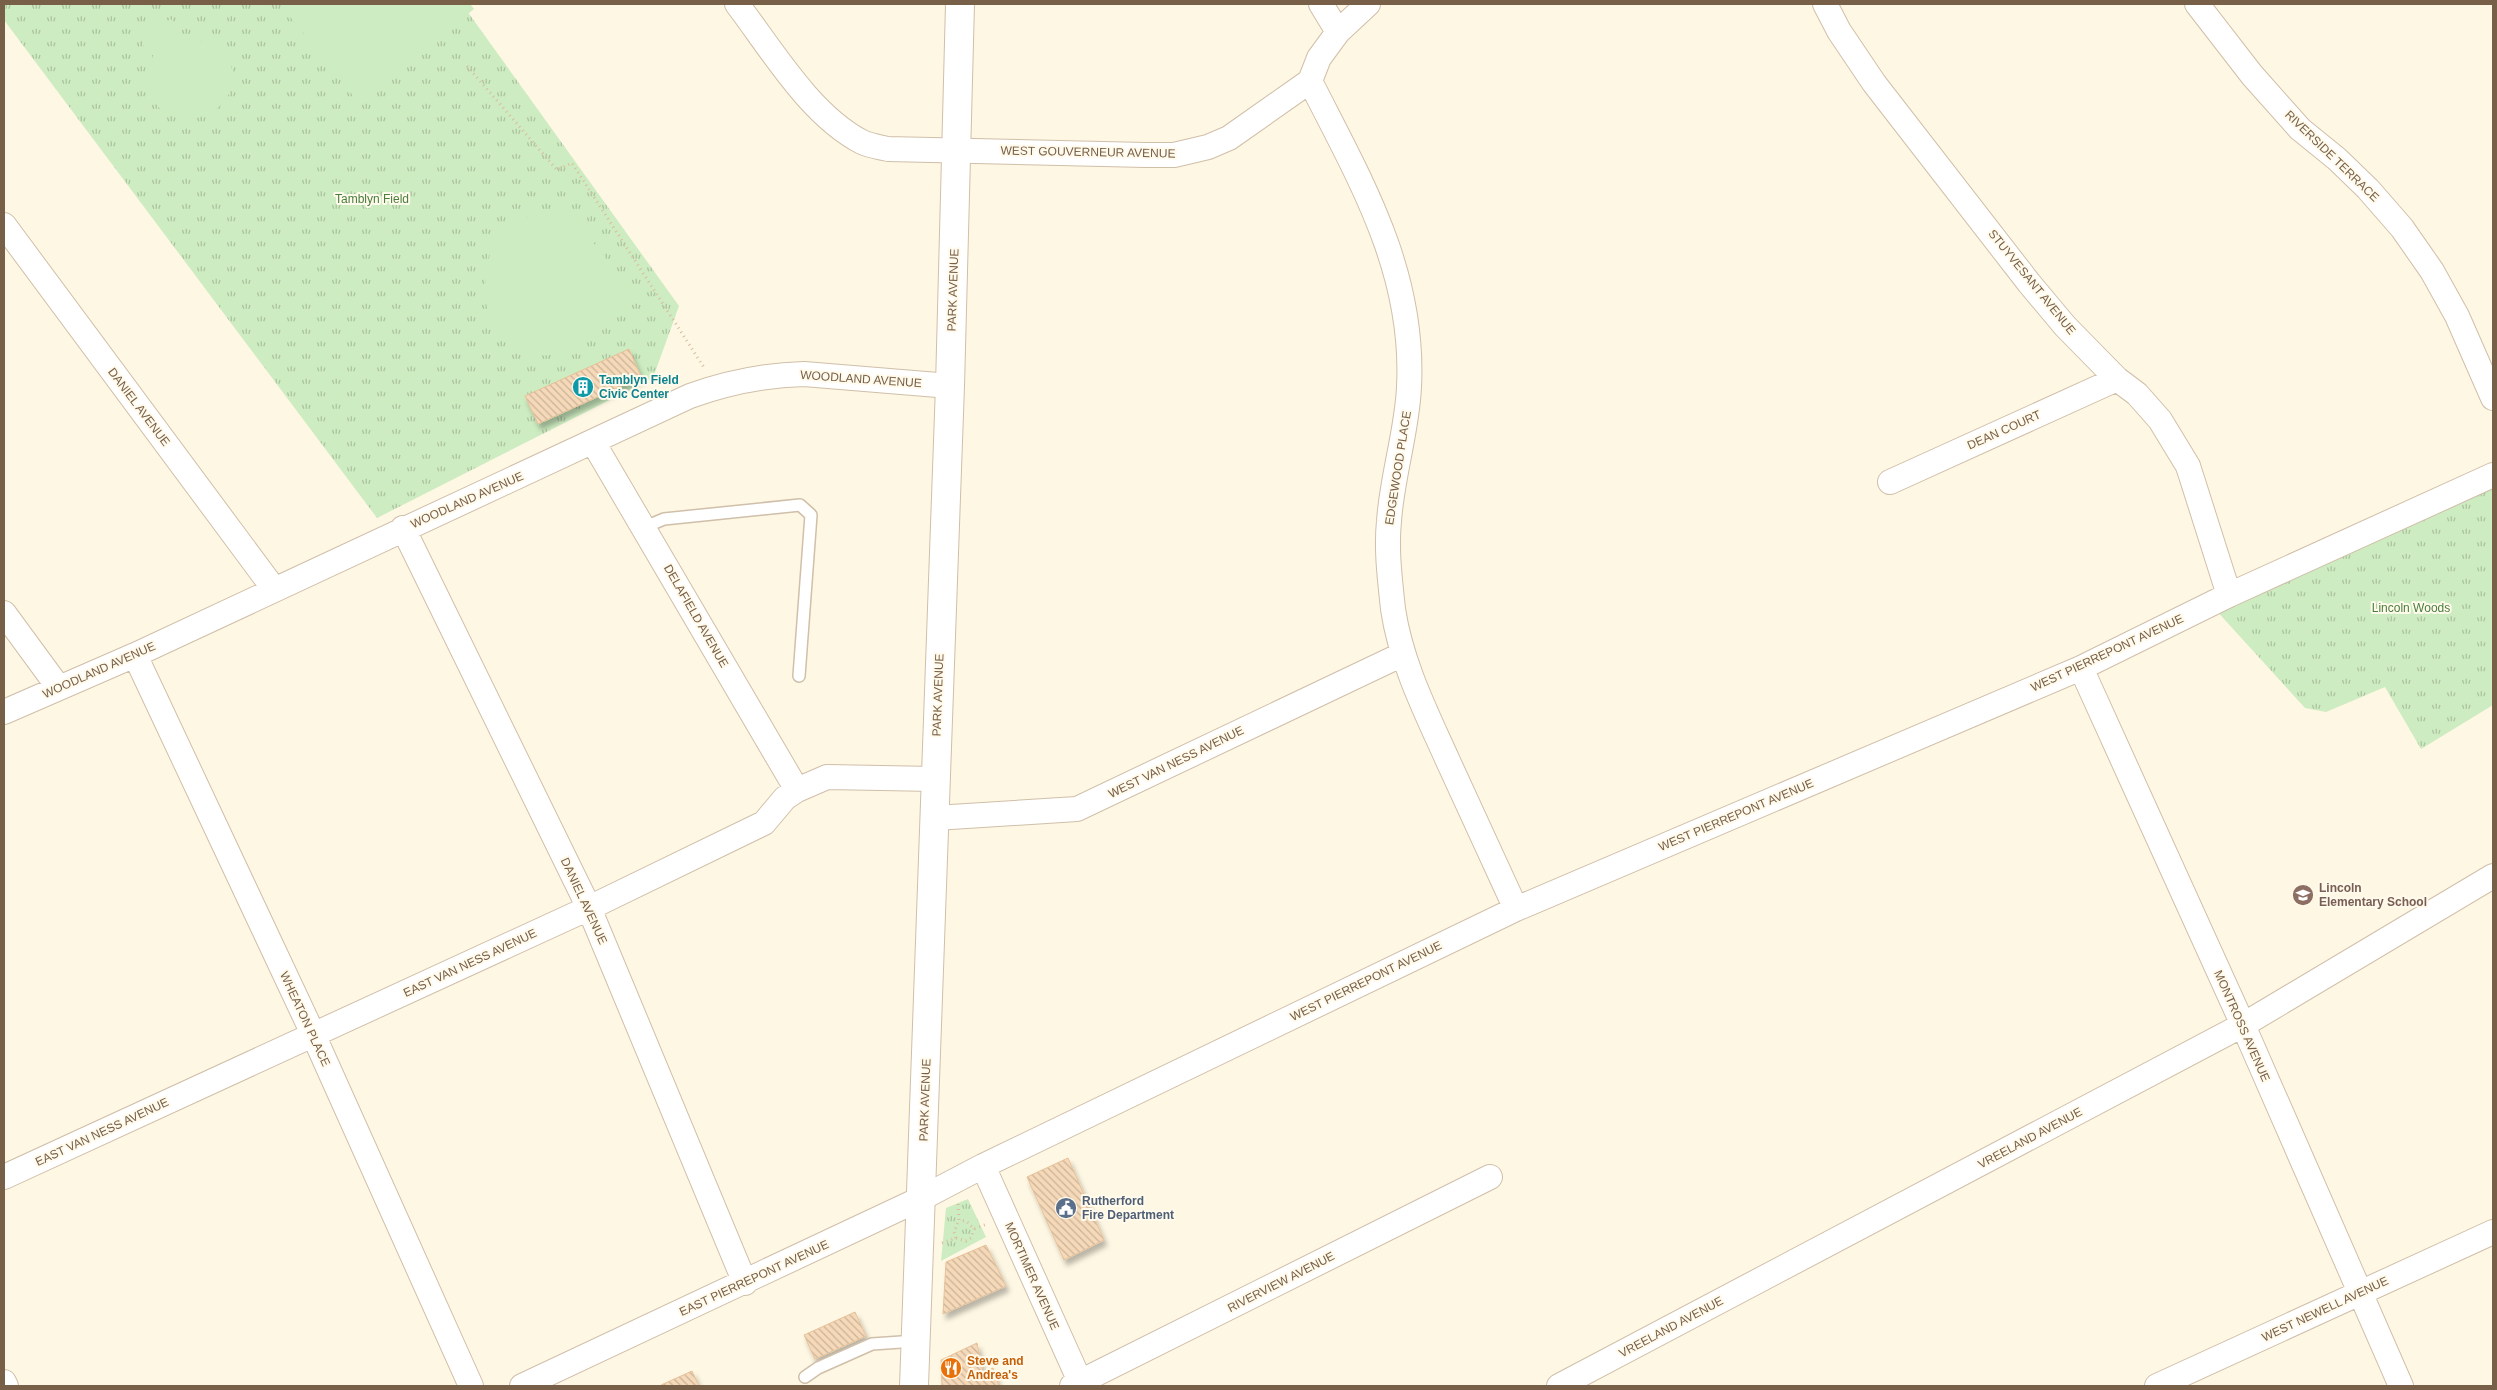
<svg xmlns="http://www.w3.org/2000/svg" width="2497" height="1390" font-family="Helvetica,sans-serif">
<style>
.park{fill:url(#park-tufts)}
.pitch{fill:#cdecc1}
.building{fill:url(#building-back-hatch);stroke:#e8c198;filter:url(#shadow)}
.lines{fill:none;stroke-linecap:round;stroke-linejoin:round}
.service-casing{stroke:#d0bfa9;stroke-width:14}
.minor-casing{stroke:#d0bfa9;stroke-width:26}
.tertiary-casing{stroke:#d0bfa9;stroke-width:30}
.path{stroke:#dabc9c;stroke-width:3;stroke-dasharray:1 4;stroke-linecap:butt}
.service{stroke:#fff;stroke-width:11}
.minor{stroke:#fff;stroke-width:24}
.tertiary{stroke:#fff;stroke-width:28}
.labels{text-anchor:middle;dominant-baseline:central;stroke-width:4;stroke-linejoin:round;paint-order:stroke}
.street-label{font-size:12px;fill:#785f47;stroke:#fffaeb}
.park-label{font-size:12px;fill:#497e3f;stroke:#fffaeb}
.culture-label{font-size:12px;font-weight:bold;fill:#0d838f;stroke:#fffaeb;text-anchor:start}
.education-label{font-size:12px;font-weight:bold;fill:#785e54;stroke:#fffaeb;text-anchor:start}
.service-label{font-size:12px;font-weight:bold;fill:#4e5e75;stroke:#fffaeb;text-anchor:start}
.food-label{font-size:12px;font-weight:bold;fill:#c56008;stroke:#fffaeb;text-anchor:start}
</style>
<defs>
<pattern id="park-tufts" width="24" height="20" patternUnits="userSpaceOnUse" patternTransform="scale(1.25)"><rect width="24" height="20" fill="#cdecc1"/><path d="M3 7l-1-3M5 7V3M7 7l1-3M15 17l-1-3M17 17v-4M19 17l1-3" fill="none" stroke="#abc29f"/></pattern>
<pattern id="building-back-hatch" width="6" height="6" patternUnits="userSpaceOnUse" patternTransform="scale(1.25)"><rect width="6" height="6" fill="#f5d9b9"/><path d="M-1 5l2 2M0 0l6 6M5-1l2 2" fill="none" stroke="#cbb398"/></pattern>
<filter id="shadow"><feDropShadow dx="3" dy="5.5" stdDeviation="2.5" flood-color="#0004"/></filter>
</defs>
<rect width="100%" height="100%" fill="#fef7e3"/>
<path class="park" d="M4,4H462L679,306L653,378L377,518L4,20Z
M2493,484V705L2421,749L2385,687L2326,712L2305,708L2214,608Z
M968,1199L986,1237L941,1261L946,1208Z"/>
<path class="pitch" d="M280,4H470L474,9L358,102Z
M171,19L183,38C193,41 208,41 217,45C223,48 226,55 229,60C247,100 198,134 163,111C157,107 153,99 148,93L153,55L142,44L145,32Z
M567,209L625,283C632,310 619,313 599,327C585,337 568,351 550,355C531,358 503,345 494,329C480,305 482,246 506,229C525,215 545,212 567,209Z"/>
<path class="building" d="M629,349L641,377L538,424L525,396Z
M1068,1158L1104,1240L1064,1260L1027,1177Z
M986,1245L1006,1286L943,1314L946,1262Z
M855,1312L866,1336L815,1359L804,1335Z
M977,1343L983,1372L993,1368L999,1386H942L941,1360Z
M692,1371L699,1386H661V1385Z"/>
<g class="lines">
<g class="service-casing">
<path id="service" d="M645,527L664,519L800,505L811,515L799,676
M805,1377L818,1368L872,1344L916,1341"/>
</g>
<g class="minor-casing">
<path id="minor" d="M737,4C772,50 810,115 862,142C870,146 880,147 888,149L1146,155H1174L1208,147L1229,138L1310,81L1319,58L1338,32L1368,4
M1321,4L1338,32
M1825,4L1839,31L1874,83L2029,283L2065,326L2117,379L2137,394L2160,420L2188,466L2229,595
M2197,4L2252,75L2300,129L2337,159L2368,189L2402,228L2432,271L2457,316L2493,398
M1310,81C1360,180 1415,271 1409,387C1407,432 1392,476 1389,521C1386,550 1390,580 1393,609C1401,663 1426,712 1448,761C1471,811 1494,860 1516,909
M4,225L274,589
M593,442L797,790
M1890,482L2117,379
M403,528L589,908L745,1283
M4,613L59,688
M135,655L313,1034L471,1386
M2081,668L2243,1025L2401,1386
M4,712L135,655L690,396C726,383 765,375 804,374L950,386
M935,818L1077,809L1403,654
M983,1166L1082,1386
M4,1177L589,908L764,823L785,798L797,790L827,777L935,779
M4,1382L6,1386
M522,1386L922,1198L983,1166L1516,909L2081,668L2229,595L2493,475
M1072,1386L1490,1177
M1559,1386L2243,1025L2493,876
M2157,1386L2493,1232"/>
</g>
<g class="tertiary-casing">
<path id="tertiary" d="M914,1386L950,386L960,4"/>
</g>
<path class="path" d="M467,66L557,170L572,163L705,369
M958,1204L959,1220L966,1221L974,1229L987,1224
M956,1238L954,1232L959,1220
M942,1243L956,1238L966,1241L971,1238L974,1229"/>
<use href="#service" class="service"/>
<use href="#minor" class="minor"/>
<use href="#tertiary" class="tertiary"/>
</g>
<defs>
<g id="building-disc" transform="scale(1.125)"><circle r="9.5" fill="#0f9aa8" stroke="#fffaeb"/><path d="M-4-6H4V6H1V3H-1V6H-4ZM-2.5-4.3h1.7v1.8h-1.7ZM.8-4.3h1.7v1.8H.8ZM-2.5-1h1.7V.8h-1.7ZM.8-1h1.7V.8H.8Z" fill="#fff"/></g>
<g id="school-disc" transform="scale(1.125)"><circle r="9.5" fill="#8d6e63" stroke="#fffaeb"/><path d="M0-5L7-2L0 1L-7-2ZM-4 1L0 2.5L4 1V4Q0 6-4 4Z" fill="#fff"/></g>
<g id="civic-disc" transform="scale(1.125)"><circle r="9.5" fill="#5c6f8a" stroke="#fffaeb"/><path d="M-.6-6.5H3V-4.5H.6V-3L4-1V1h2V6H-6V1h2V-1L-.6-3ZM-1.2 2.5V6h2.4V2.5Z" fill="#fff"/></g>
<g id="restaurant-disc" transform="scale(1.125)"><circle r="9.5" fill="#e8710a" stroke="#fffaeb"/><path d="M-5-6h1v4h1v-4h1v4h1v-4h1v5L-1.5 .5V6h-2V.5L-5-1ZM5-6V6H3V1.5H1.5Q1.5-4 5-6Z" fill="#fff"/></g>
</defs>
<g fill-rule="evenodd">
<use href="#building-disc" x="583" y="387"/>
<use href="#school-disc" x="2303" y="895"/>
<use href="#civic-disc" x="1066" y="1208"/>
<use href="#restaurant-disc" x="951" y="1368"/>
</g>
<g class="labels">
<g class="street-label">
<text transform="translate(1088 152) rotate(1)">WEST GOUVERNEUR AVENUE</text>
<text transform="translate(2332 156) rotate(44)">RIVERSIDE TERRACE</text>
<text transform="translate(2032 282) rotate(51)">STUYVESANT AVENUE</text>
<text transform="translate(953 290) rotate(-88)">PARK AVENUE</text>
<text transform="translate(861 379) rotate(4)">WOODLAND AVENUE</text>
<text transform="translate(139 407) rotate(53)">DANIEL AVENUE</text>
<text transform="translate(2004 430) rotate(-24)">DEAN COURT</text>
<text transform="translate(1398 468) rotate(-81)">EDGEWOOD PLACE</text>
<text transform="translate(467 500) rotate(-24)">WOODLAND AVENUE</text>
<text transform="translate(696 616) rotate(60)">DELAFIELD AVENUE</text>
<text transform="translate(2107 653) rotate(-25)">WEST PIERREPONT AVENUE</text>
<text transform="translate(99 670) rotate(-24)">WOODLAND AVENUE</text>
<text transform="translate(938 695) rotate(-88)">PARK AVENUE</text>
<text transform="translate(1176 762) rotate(-26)">WEST VAN NESS AVENUE</text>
<text transform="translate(1736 815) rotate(-23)">WEST PIERREPONT AVENUE</text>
<text transform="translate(584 901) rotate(65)">DANIEL AVENUE</text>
<text transform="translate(470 963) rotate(-25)">EAST VAN NESS AVENUE</text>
<text transform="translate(1366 981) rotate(-26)">WEST PIERREPONT AVENUE</text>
<text transform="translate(305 1019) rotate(65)">WHEATON PLACE</text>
<text transform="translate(2242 1026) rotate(66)">MONTROSS AVENUE</text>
<text transform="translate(925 1100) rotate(-88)">PARK AVENUE</text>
<text transform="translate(102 1132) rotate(-25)">EAST VAN NESS AVENUE</text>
<text transform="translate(2030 1138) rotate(-28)">VREELAND AVENUE</text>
<text transform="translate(1032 1276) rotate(66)">MORTIMER AVENUE</text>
<text transform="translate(754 1278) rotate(-25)">EAST PIERREPONT AVENUE</text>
<text transform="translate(1281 1282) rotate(-27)">RIVERVIEW AVENUE</text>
<text transform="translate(2325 1309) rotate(-25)">WEST NEWELL AVENUE</text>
<text transform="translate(1671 1327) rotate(-28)">VREELAND AVENUE</text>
</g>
<g class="park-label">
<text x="372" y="199">Tamblyn Field</text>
<text x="2411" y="608">Lincoln Woods</text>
</g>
<g class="culture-label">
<text x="599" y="380">Tamblyn Field<tspan x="599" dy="14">Civic Center</tspan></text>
</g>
<g class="education-label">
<text x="2319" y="888">Lincoln<tspan x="2319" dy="14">Elementary School</tspan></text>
</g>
<g class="service-label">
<text x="1082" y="1201">Rutherford<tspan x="1082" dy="14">Fire Department</tspan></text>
</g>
<g class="food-label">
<text x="967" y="1361">Steve and<tspan x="967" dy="14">Andrea's</tspan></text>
</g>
</g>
<rect width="2497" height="1390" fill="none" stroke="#785f47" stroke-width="10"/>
</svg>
